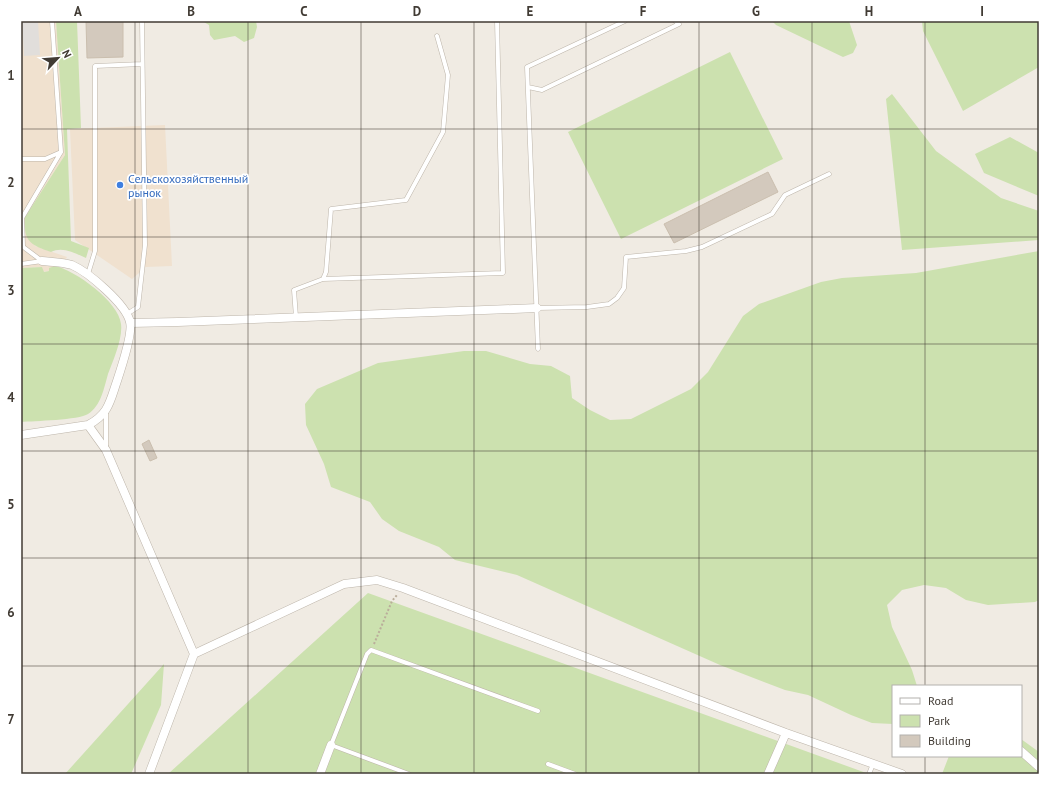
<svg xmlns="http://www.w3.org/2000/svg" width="1060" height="795" font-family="'PT Sans',sans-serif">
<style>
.commercial{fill:#f0e1cf}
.green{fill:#cce1af}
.parking{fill:#e1dedb}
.building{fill:#d3c9bd;stroke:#cabeae}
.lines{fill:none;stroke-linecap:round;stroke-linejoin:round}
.service-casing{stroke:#bdb5aa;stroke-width:5}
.minor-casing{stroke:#bdb5aa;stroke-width:9}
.path{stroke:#baad9a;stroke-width:2;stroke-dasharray:2 2;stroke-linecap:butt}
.service{stroke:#fff;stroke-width:4}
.minor{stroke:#fff;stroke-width:8}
.grid{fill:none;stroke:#413b34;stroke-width:1;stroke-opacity:0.55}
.shop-dot{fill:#3f7fe0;stroke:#fff;stroke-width:1.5}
.labels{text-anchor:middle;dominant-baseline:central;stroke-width:3.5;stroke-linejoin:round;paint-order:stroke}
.shop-label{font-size:12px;fill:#366cbe;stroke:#fff;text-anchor:start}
.neatline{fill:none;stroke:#413b34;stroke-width:1.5}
.grid-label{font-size:13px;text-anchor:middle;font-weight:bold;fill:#413b34}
</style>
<rect width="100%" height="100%" fill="#f0ebe3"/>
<path class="commercial" d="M21,21H56L65,155L25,217L35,246L67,257L61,267L55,266L49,271L43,272L42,267L21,268Z
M165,125L172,266L146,267L132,279L75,240L70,129Z"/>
<path class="green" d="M56,21H77L81,128L67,129L71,241L89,248L86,258C75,253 62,246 51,252C30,245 23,241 25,217L65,155Z
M202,21H256L257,27L254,38L244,42L235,36L214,40L210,35L209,25Z
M772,21H849L857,45L853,53L843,57L776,25Z
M922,21H1039V67L963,111L923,31Z
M730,52L783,159L621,239L568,132Z
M892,94L936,151L1001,198L1039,211V240L902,250L886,99Z
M1010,137L1039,153V196L984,173L975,154Z
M1039,251V600L1035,602L988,605L966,600L946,588L924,585L902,590L887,605L892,627L912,670L917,686H893V724L872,723L851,715L808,695L785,690L720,665L517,575L455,560L439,547L399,531L382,519L370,502L331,487L324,464L306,425L305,404L317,389L378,363L464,351H486L530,364L551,366L570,376L572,398L590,410L610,420L631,419L691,389L708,372L743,316L759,304L821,282L842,278L916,273Z
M55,266C75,270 119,302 121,324C123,338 113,361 108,374C104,388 101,406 88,414C79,420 34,421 21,422V268L42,267L44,272L49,271V268Z
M368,593L869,774H168Z
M164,664L161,705L131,774H65Z
M1021,739L1039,752V774H942L949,756H1021Z"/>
<path class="parking" d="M22,21H38L40,55L24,56Z"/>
<path class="building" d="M86,21H123V57L87,58Z
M768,172L778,192L674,243L664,224Z
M149,440L157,458L150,461L142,444Z"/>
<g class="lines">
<g class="service-casing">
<path id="service" d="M528,87L542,90L679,24L675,21
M21,159H45L61,152
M23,246L22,218L61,152L52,21
M21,264L42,261L22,246
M88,274L95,251V66L142,64
M323,279L503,273L497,21
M537,308L587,307L609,304L617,298L624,288L626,257L686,251L702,247L772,214L785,195L829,174
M127,314L138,307L145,245L142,21
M296,317L294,290L323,279L326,272L331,209L406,200L443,132L448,75L437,36
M538,349L527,67L625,21
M106,448V411
M548,764L575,774
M409,774L331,745L367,654L371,650L538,711
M869,774L873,764"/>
</g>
<g class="minor-casing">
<path id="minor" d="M131,323L178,322L537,308
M88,425L106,450L194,654
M21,435L88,425C109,414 110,401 117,381C121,369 133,333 130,322C126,304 88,272 72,265C63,262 51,262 42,261
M1021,751L1039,767
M149,774L194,654L344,584L377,580L403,588L786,733L902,774
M320,774L331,745
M768,774L786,733"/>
</g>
<path class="path" d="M374,644L392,601L397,595"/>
<use href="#service" class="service"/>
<use href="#minor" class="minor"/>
</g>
<path class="grid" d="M135,21V774M248,21V774M361,21V774M474,21V774M586,21V774M699,21V774M812,21V774M925,21V686M21,129H1039M21,237H1039M21,344H1039M21,451H1039M21,558H1039M21,666H1039M925,756V774"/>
<circle class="shop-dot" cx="120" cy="185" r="4"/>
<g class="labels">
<g class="shop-label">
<text x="128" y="178">Сельскохозяйственный<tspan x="128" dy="14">рынок</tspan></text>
</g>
</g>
<rect width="1060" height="795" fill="none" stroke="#ffffff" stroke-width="44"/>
<rect x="892" y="685" width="130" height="72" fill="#ffffff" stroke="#b3b1ae"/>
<rect x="900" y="698" width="20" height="6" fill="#ffffff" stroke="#b3b1ae"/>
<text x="928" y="705" font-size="12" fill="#413b34">Road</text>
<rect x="900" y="715" width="20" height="12" fill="#cce1af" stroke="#b3b1ae"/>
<text x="928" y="725" font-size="12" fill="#413b34">Park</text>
<rect x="900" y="735" width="20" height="12" fill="#d3c9bd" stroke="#b3b1ae"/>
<text x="928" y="745" font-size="12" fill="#413b34">Building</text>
<g transform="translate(58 58) rotate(64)" stroke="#ffffff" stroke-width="3" paint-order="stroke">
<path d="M0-3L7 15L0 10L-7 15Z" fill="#413b34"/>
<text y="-6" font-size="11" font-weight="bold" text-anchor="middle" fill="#413b34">N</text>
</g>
<rect x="22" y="22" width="1016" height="751" class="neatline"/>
<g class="grid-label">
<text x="78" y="16">A</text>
<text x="191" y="16">B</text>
<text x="304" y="16">C</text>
<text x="417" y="16">D</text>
<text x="530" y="16">E</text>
<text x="643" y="16">F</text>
<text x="756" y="16">G</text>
<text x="869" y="16">H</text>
<text x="982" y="16">I</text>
<text x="11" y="80">1</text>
<text x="11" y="187">2</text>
<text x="11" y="295">3</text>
<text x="11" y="402">4</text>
<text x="11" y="509">5</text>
<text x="11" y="617">6</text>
<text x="11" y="724">7</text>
</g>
</svg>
